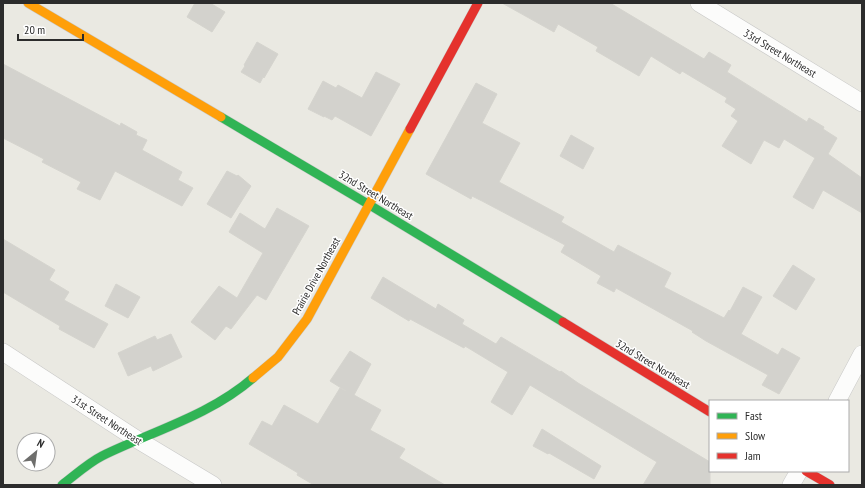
<svg xmlns="http://www.w3.org/2000/svg" width="865" height="488" font-family="'PT Sans Narrow',sans-serif">
<style>
.building{fill:#d3d2cd;stroke:#d5d4ce}
.lines{fill:none;stroke-linecap:round;stroke-linejoin:round}
.street-casing{stroke:#c8c8c7;stroke-width:18}
.fast-casing{stroke:#c8c8c7;stroke-width:10}
.slow-casing{stroke:#c8c8c7;stroke-width:10}
.jam-casing{stroke:#c8c8c7;stroke-width:10}
.street{stroke:#fcfcfb;stroke-width:17}
.fast{stroke:#30b455;stroke-width:9}
.slow{stroke:#ff9f0a;stroke-width:9}
.jam{stroke:#e5322d;stroke-width:9}
.labels{text-anchor:middle;dominant-baseline:central;stroke-width:3;stroke-linejoin:round;paint-order:stroke}
.street-label{font-size:11px;fill:#2c2c2c;stroke:#fff}
</style>
<rect width="100%" height="100%" fill="#eae9e2"/>
<path class="building" d="M195,3H210L225,12L212,32L187,17Z
M502,3H610L704,59L709,52L731,65L727,72L807,122L809,118L824,127L823,129L837,138L828,154L862,178V213L823,190L813,209L793,197L815,158L784,139L779,148L764,140L751,164L722,146L738,121L731,116L736,109L725,102L727,98L682,71L680,74L651,56L639,76L596,51L598,47L558,24L554,32Z
M257,42L278,54L264,78L263,77L260,83L241,72L245,66L244,65Z
M3,64L120,126L121,123L137,132L136,135L147,140L142,150L182,172L178,180L193,188L182,206L115,171L100,200L77,189L81,182L42,162L44,159L3,138Z
M376,72L400,84L371,136L335,116L332,120L324,116V117L308,109L323,81L336,88L338,85L362,98Z
M476,83L497,94L482,123L520,143L499,182L564,217L561,222L614,252L618,245L671,273L664,287L724,318L729,310L730,311L743,287L762,297L741,334L778,355L782,348L800,358L779,394L762,385L768,375L706,341L692,332L693,331L616,288L614,292L597,283L601,276L561,252L565,245L482,201L472,196L471,199L426,174Z
M571,135L594,148L583,169L560,156Z
M227,171L237,176L238,175L251,186L231,218L207,204Z
M277,208L309,226L266,300L257,295L231,329L226,326L215,340L191,322L219,286L237,298L263,253L229,232L240,213L265,229Z
M3,239L55,270L49,280L69,292L64,300L108,324L94,348L59,329L60,326L3,292Z
M793,265L815,279L796,310L773,296Z
M383,277L436,309L438,304L464,320L462,324L496,344L501,337L550,366L560,372L561,371L578,383L710,462V485H643L657,462L530,385L512,415L491,402L508,372L465,346L464,348L410,319L409,321L371,298Z
M116,284L140,297L128,318L105,306Z
M171,334L182,357L153,371L151,366L128,376L118,353L155,336L157,340Z
M350,351L371,364L354,395L381,410L370,430L405,449L399,458L445,485H314L297,475L298,473L249,444L262,421L272,426L284,405L318,424L340,388L346,391L330,381Z
M542,429L601,466L594,479L549,453L548,454L533,446Z"/>
<g class="lines">
<g class="street-casing">
<path id="street" d="M699,3L862,103
M3,352L138,440L213,485
M837,401L862,354
M791,485L799,471"/>
</g>
<g class="fast-casing">
<path id="fast" d="M221,117L368,204L563,322
M62,485C74,476 88,463 102,456C153,431 209,416 253,378"/>
</g>
<g class="slow-casing">
<path id="slow" d="M28,3L221,117
M253,378L278,357L307,319L410,129"/>
</g>
<g class="jam-casing">
<path id="jam" d="M410,129L478,3
M563,322L710,412
M806,471L830,485"/>
</g>
<use href="#street" class="street"/>
<use href="#fast" class="fast"/>
<use href="#slow" class="slow"/>
<use href="#jam" class="jam"/>
</g>
<g class="labels">
<g class="street-label">
<text transform="translate(780 53) rotate(31)">33rd Street Northeast</text>
<text transform="translate(376 195) rotate(31)">32nd Street Northeast</text>
<text transform="translate(316 276) rotate(-61)">Prairie Drive Northeast</text>
<text transform="translate(653 364) rotate(31)">32nd Street Northeast</text>
<text transform="translate(107 420) rotate(33)">31st Street Northeast</text>
</g>
</g>
<rect width="865" height="488" fill="none" stroke="#2c2c2c" stroke-width="8"/>
<rect x="709" y="400" width="140" height="72" fill="#ffffff" stroke="#ababab"/>
<rect x="717" y="413" width="20" height="6" fill="#30b455" stroke="#ababab"/>
<text x="745" y="420" font-size="12" fill="#2c2c2c">Fast</text>
<rect x="717" y="433" width="20" height="6" fill="#ff9f0a" stroke="#ababab"/>
<text x="745" y="440" font-size="12" fill="#2c2c2c">Slow</text>
<rect x="717" y="453" width="20" height="6" fill="#e5322d" stroke="#ababab"/>
<text x="745" y="460" font-size="12" fill="#2c2c2c">Jam</text>
<g transform="translate(36 452) rotate(29)"><circle r="19" fill="#ffffff" stroke="#ababab"/>
<path d="M0-3L7 15L0 10L-7 15Z" fill="#6e6e6c"/>
<text y="-6" font-size="11" font-weight="bold" text-anchor="middle" fill="#2c2c2c">N</text>
</g>
<path d="M18 34v6h65v-6" fill="none" stroke="#2c2c2c" stroke-width="2"/>
<text x="24" y="34" font-size="12" fill="#2c2c2c" stroke="#ffffff" stroke-width="3" paint-order="stroke">20 m</text>
</svg>
